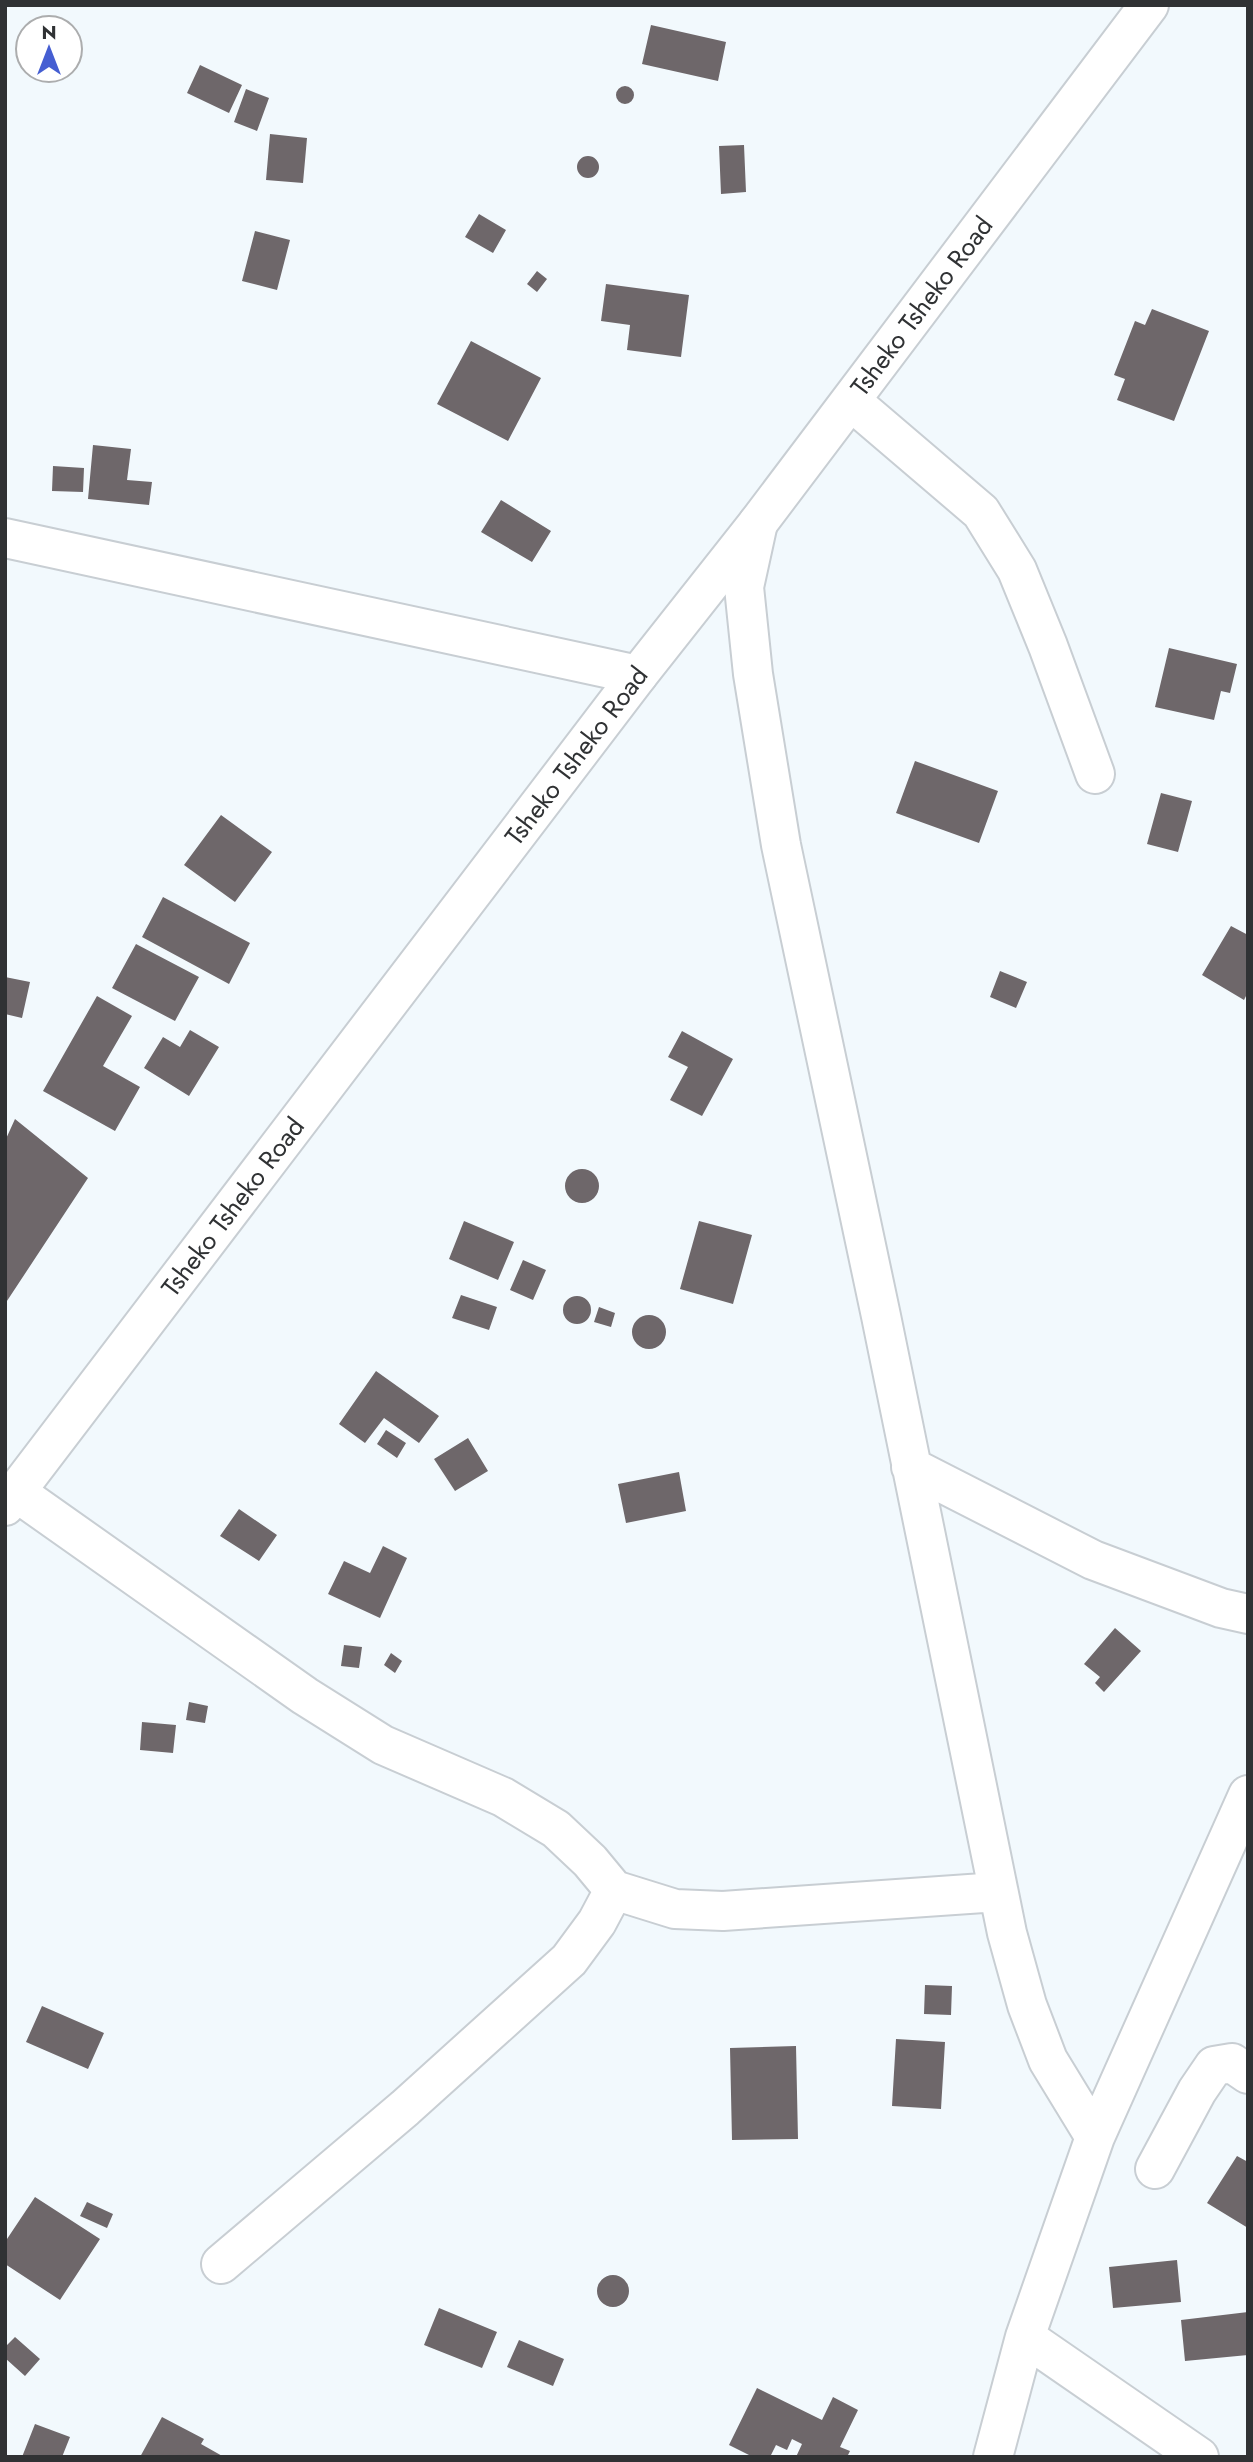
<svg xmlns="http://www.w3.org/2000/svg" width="1253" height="2462" font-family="Jost,sans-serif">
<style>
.building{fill:#6e676a}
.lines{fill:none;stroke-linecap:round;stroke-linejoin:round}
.minor-casing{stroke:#c8ced3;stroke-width:42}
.highway-casing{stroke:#c8ced3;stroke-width:42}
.minor{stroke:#fff;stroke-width:38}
.highway{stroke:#fff;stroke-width:38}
.labels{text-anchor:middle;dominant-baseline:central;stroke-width:7;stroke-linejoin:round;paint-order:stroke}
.street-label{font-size:26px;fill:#303234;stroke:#fff}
</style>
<rect width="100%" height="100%" fill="#f2f9fd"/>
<path class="building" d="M651,25L726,42L718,81L642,64Z
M200,65L242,85L229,113L187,93Z
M616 95a9 9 0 1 1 18 0a9 9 0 1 1-18 0Z
M246,89L269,98L257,131L234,122Z
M270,134L307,138L303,183L266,180Z
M744,145L746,192L721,194L719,146Z
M577 167a11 11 0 1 1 22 0a11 11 0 1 1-22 0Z
M479,214L506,230L493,253L465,237Z
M255,231L290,240L277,290L242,281Z
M537,271L547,279L537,292L527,284Z
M606,284L689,295L681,357L627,350L630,325L601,321Z
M1152,309L1209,331L1174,421L1117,400L1125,379L1114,375L1135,321L1145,325Z
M471,341L541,378L508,441L437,404Z
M93,445L131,449L127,480L152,482L149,505L88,499Z
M53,466L84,468L83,492L52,491Z
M501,500L551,531L532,562L481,532Z
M1169,648L1237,664L1230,693L1221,691L1214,720L1155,707Z
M915,761L998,791L979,843L896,813Z
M1161,793L1192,801L1178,852L1147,844Z
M221,815L272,852L235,902L184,865Z
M163,897L250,943L229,984L142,937Z
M1231,926L1248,935V992L1244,1000L1202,975Z
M136,944L199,977L175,1021L112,988Z
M1000,971L1027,982L1016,1008L990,997Z
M5,977L30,982L22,1018L5,1014Z
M97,996L132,1016L103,1066L140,1087L115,1131L43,1091Z
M190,1030L219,1047L189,1096L144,1068L163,1037L180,1047Z
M682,1031L733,1059L702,1116L670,1100L688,1067L668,1057Z
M15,1119L88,1178L5,1304V1141Z
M565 1186a17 17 0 1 1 34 0a17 17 0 1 1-34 0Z
M464,1221L514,1242L498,1280L449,1259Z
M699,1221L752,1235L733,1304L680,1289Z
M523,1260L546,1270L533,1300L510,1290Z
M461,1295L497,1307L489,1330L452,1318Z
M563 1310a14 14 0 1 1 28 0a14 14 0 1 1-28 0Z
M599,1307L615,1313L611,1327L594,1322Z
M632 1332a17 17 0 1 1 34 0a17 17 0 1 1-34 0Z
M376,1371L439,1416L419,1443L384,1418L365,1443L339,1424Z
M386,1430L406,1443L397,1458L377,1444Z
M468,1438L488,1471L455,1491L434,1459Z
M679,1472L686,1511L626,1523L618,1484Z
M239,1509L277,1535L259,1561L220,1536Z
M383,1546L407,1558L380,1618L328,1594L344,1561L370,1573Z
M1115,1628L1141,1651L1104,1692L1095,1683L1100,1677L1084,1664Z
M344,1645L362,1647L359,1668L341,1666Z
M391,1653L402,1661L395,1673L384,1665Z
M189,1702L208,1706L205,1723L186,1720Z
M142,1722L176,1725L173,1753L140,1750Z
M925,1985L952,1986L951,2015L924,2014Z
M42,2006L104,2033L88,2069L26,2042Z
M896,2039L945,2042L941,2109L892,2106Z
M796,2046L798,2139L732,2140L730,2048Z
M1237,2156L1248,2162V2228L1207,2203Z
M35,2197L100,2239L60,2300L5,2264V2242Z
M87,2202L113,2214L107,2228L80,2216Z
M1177,2260L1181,2302L1113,2308L1109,2267Z
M597 2291a16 16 0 1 1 32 0a16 16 0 1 1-32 0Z
M439,2308L497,2332L482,2368L424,2345Z
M1248,2312V2355L1185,2361L1181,2320Z
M15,2337L40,2359L25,2376L5,2358V2347Z
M519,2340L564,2359L553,2386L507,2367Z
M757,2388L822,2420L833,2397L858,2410L840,2447L850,2451L847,2457H796L802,2444L792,2439L787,2450L776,2445L770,2457H753L729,2445Z
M162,2417L204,2439L201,2444L224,2457H140Z
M35,2424L70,2437L62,2457H22Z"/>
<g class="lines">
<g class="minor-casing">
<path id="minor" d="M851,401L981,512L1017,570L1048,646L1095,774
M758,523L744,587L753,674L781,845L881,1316L1007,1933L1027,2005L1048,2060L1095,2137
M5,538L638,675
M911,1467L1093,1560L1221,1608L1248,1614
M16,1492L305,1696L383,1745L503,1797L556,1829L590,1861L614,1890L675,1909L723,1911L998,1892
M1155,2169L1197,2091L1214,2066L1232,2063L1248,2074
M221,2264L405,2108L569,1960L597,1922L614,1890
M1025,2337L1199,2457
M993,2457L1025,2337L1095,2137L1248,1795"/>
</g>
<g class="highway-casing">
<g id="highway">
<path id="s1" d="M5,1506L638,675L758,523L1149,5"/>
</g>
</g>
<use href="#minor" class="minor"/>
<use href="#highway" class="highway"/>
</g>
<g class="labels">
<g class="street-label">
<text stroke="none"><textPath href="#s1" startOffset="1510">Tsheko Tsheko Road</textPath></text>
<text stroke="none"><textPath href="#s1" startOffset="943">Tsheko Tsheko Road</textPath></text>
<text stroke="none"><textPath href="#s1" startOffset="376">Tsheko Tsheko Road</textPath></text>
</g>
</g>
<rect width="1253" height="2462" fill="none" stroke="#303234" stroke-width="14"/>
<g transform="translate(49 49)"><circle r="33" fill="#ffffff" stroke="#acadae" stroke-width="2"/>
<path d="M0-5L12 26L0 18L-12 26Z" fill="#455ed2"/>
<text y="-10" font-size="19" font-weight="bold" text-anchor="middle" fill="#303234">N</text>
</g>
</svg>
